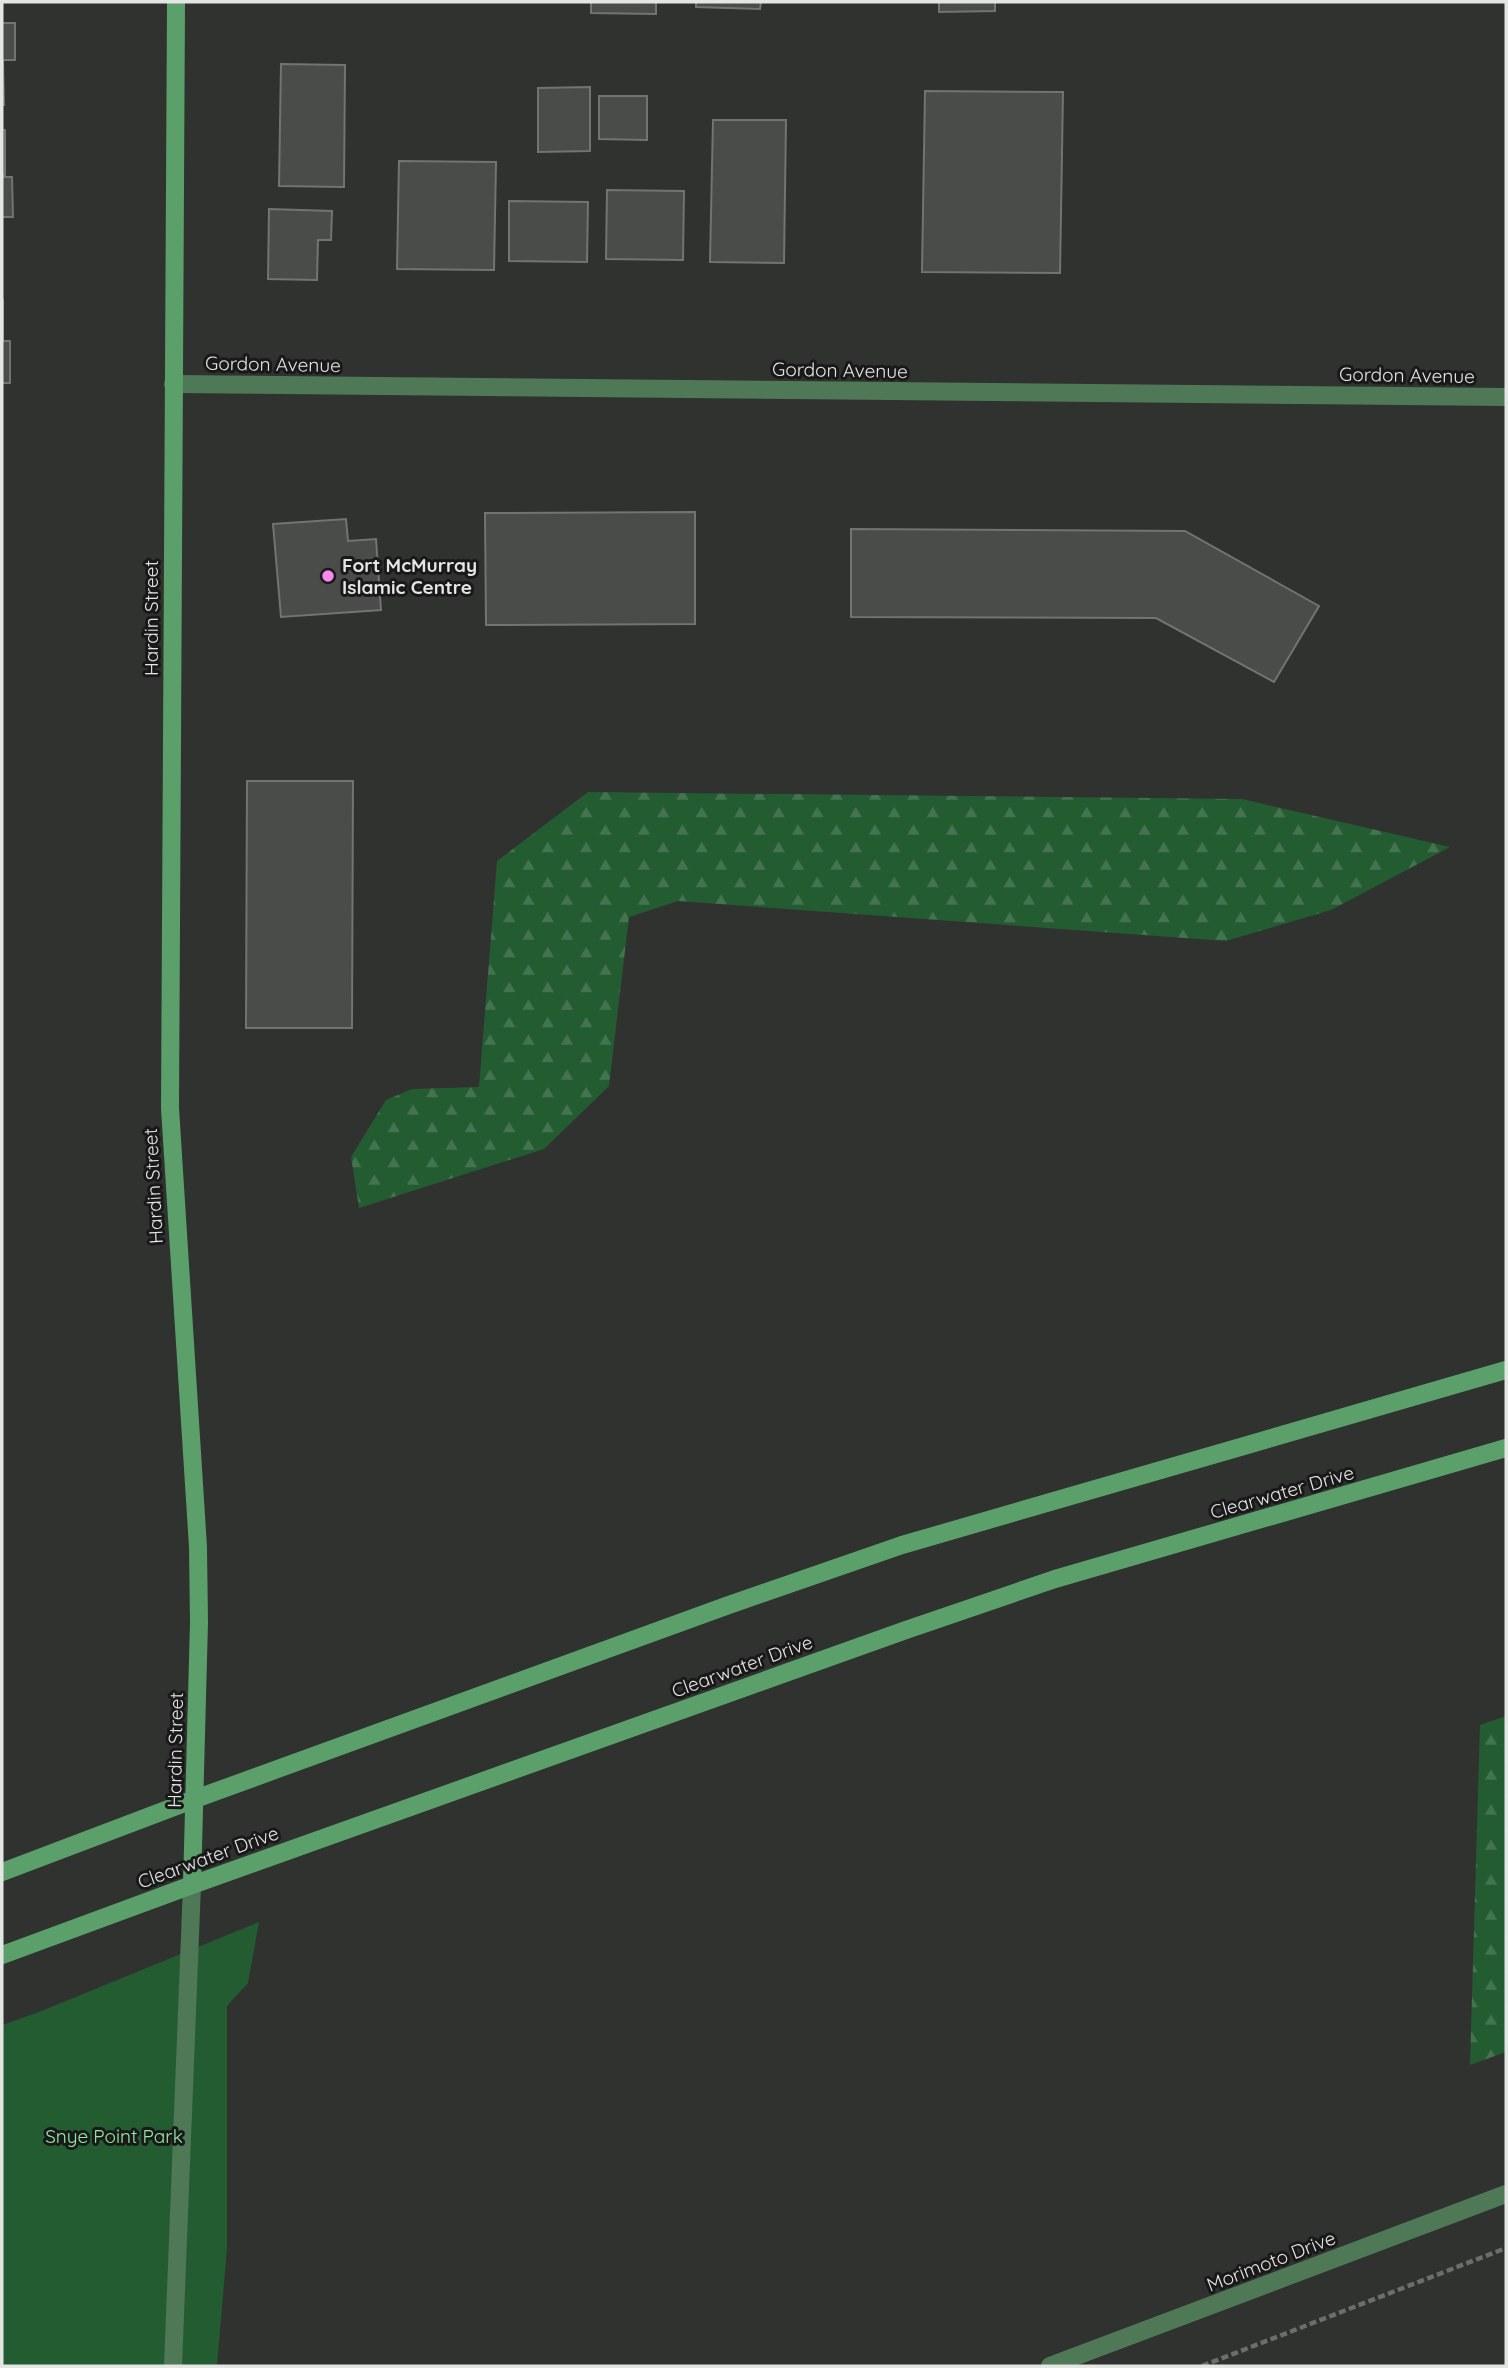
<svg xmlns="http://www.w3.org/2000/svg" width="1508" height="2368" font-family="Quicksand,sans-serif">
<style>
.forest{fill:url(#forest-firs)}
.park{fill:#245c32}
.building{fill:#494c49;stroke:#717471;stroke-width:2}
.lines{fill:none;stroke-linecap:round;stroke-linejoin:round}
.path{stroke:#6b6e6b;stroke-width:4.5;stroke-dasharray:7 3.5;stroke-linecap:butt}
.street{stroke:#4e7856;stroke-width:18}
.secondary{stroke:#5ba06a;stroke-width:18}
.poi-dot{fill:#f589ee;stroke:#181918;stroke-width:2.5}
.labels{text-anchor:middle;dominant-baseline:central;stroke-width:6;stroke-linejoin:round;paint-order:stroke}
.street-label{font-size:19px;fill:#e4e6e4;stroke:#181918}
.poi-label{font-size:19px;font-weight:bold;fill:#e4e6e4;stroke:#181918;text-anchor:start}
.park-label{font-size:19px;fill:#93eaa4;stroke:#181918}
</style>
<defs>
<pattern id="forest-firs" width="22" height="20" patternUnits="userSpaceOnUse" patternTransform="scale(1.75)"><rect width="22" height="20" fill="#245c32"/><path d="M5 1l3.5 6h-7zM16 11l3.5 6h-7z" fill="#447350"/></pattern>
</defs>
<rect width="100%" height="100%" fill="#2f322f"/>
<path class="forest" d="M588,792L1242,799L1450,847L1331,910L1226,941L678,901L629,917L609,1086L544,1149L359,1208L351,1157L386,1100L412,1089L479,1087L497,861Z
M1506,1716V2052L1470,2065L1480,1725Z"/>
<path class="park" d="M259,1922L248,1983L227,2006V2248L217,2366H2V2025L39,2012Z"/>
<path class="building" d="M591,2H656V14L591,13Z
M696,2H761L760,9L696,7Z
M939,2H995V11L939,12Z
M2,23H15V60H2Z
M2,61H3L4,105H2Z
M281,64L345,65L344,187L279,186Z
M590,87V151L538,152V88Z
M925,91L1063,92L1060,273L922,272Z
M599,96H647V140L599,139Z
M713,120H786L784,263L710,262Z
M2,130H5V175H2Z
M399,161L496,162L494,270L397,269Z
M2,177H12L13,217H2Z
M607,190L684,191L683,260L606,259Z
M509,201L588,202L587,262L509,261Z
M269,209L332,211L331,240H318L317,280L268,279Z
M2,300H3V341H2Z
M2,341H10V383H2Z
M695,512V624L486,625L485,513Z
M346,519L348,541L376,539L381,610L281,617L273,524Z
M851,529L1185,531L1319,606L1274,682L1156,618L851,617Z
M247,781H353L352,1028H246Z"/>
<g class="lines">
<path class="path" d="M1202,2366L1506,2248"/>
<path class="street" d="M173,384L1506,397
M173,2366L192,1885
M1050,2366L1506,2194"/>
<path class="secondary" d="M176,2L170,1108L198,1547L199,1622L192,1885
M2,1872L195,1799L726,1606L902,1545L1506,1370
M2,1955L192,1885L906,1630L1055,1579L1506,1448"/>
</g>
<circle class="poi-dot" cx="328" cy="576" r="7"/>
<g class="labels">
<g class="street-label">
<text transform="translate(273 364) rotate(1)">Gordon Avenue</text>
<text transform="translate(840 370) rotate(1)">Gordon Avenue</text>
<text transform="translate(1407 375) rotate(1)">Gordon Avenue</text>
<text transform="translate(151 618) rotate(-90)">Hardin Street</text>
<text transform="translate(153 1186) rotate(-93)">Hardin Street</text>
<text transform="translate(1282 1492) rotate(-16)">Clearwater Drive</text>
<text transform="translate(742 1666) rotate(-20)">Clearwater Drive</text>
<text transform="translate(175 1750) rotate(-89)">Hardin Street</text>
<text transform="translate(208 1857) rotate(-20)">Clearwater Drive</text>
<text transform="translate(1271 2261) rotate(-21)">Morimoto Drive</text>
</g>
<g class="poi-label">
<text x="342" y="565">Fort McMurray<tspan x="342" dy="22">Islamic Centre</tspan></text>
</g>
<g class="park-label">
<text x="114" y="2136">Snye Point Park</text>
</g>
</g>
<rect width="1508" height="2368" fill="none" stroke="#e4e6e4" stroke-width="7"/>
</svg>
